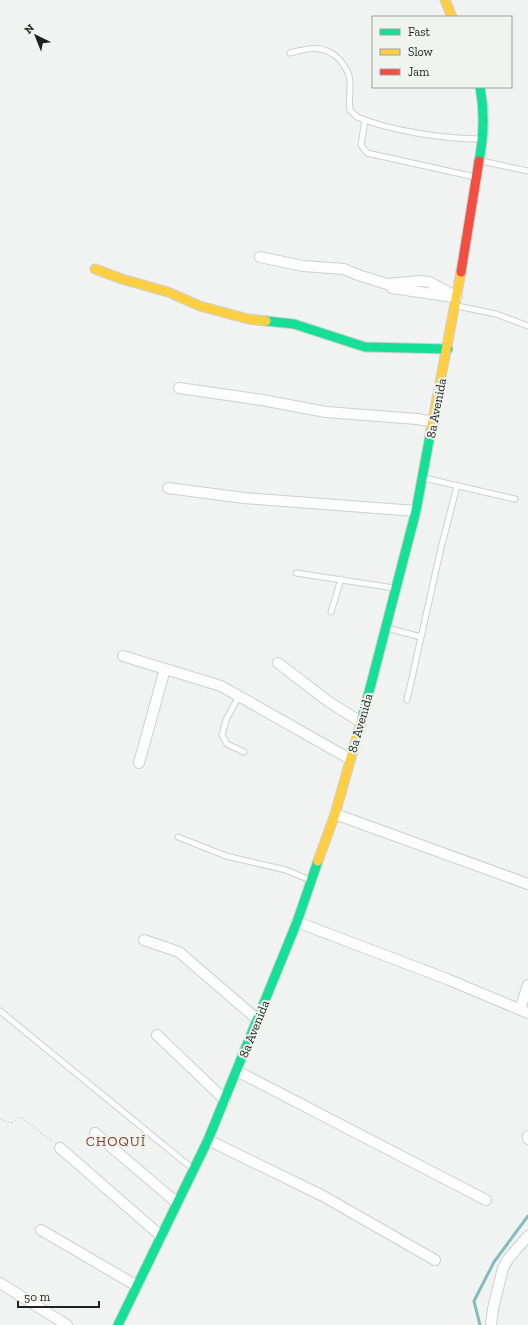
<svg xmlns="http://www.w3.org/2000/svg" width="528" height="1325" font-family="'Zilla Slab',serif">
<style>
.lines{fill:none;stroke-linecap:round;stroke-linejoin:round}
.stream{stroke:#84bcba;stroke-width:3}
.lane-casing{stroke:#ced0cf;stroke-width:7}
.street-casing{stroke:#ced0cf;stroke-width:12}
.fast-casing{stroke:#ced0cf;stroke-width:11}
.slow-casing{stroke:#ced0cf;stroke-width:11}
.jam-casing{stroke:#ced0cf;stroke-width:11}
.path{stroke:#dddedd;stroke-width:2;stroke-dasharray:2 2;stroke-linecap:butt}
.lane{stroke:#fdfdfd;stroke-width:5}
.street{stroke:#fdfdfd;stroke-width:10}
.fast{stroke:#16e098;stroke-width:9}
.slow{stroke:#ffcf43;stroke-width:9}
.jam{stroke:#f24e42;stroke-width:9}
.labels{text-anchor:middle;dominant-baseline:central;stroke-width:4;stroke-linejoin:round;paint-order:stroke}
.street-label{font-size:13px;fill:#1f2120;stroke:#eff4f0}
.neighbourhood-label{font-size:14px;letter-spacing:1px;fill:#7f3b26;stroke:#eff4f0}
</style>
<rect width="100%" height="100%" fill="#f0f3f1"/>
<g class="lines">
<path class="stream" d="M480,1325L474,1301L494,1262L528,1216"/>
<g class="lane-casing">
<path id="lane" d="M290,53C308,48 324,44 339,59C343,64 347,69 349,75C352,87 348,98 350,110L357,117C391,131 444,139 481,139
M365,120L361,145L367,153L475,177
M481,161L528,171
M457,306L496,314L528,326
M424,478L515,499
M296,573L394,588
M331,612L341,579
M387,628L421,637
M239,696L226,720L222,735L227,744L244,752
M407,700L441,548L457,486
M178,837L226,856L286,870L310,880
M0,1011L193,1169"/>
</g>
<g class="street-casing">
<path id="street" d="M260,257L303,266L344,269L358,275L387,284L420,281L429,282L457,297
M392,288L453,297
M179,388L262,400L326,412L417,419L434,422
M168,488L244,498L416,511
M123,656L221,686L350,759
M278,663L329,702L361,722
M139,763L165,669
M335,814L528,884
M297,922L447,979L528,1013
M144,940L179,952L258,1020
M520,1009L528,985
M157,1035L225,1100
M237,1071L486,1200
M95,1133L177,1203
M528,1139V1136
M208,1140L323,1196L435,1260
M60,1148L161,1236
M41,1230L137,1286
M0,1283L67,1325
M491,1325L493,1309L503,1268L508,1259L528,1236"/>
</g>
<g class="fast-casing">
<path id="fast" d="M479,161C484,135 485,113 480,87
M266,321L294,324L365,347L448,349
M362,719L416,511L431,430
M118,1325L208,1140L297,922L318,861"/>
</g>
<g class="slow-casing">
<path id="slow" d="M445,0L452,17
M95,269L122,279L168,292L200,306L248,319L266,321
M431,430L461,272
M318,861L335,814L362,719"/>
</g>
<g class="jam-casing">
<path id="jam" d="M461,272L479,161"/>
</g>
<path class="path" d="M0,1119L11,1123L21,1117L53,1142"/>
<use href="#lane" class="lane"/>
<use href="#street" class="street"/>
<use href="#fast" class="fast"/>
<use href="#slow" class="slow"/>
<use href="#jam" class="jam"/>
</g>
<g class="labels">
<g class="street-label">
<text transform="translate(436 408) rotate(-79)">8a Avenida</text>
<text transform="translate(360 723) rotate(-74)">8a Avenida</text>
<text transform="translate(254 1029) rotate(-68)">8a Avenida</text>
</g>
<g class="neighbourhood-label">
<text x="116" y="1141">CHOQUÍ</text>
</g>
</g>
<rect x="372" y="16" width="140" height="72" fill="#eff4f0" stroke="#9ca09d"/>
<rect x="380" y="29" width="20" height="6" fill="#16e098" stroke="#9ca09d"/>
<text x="408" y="36" font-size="12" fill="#1f2120">Fast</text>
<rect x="380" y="49" width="20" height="6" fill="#ffcf43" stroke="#9ca09d"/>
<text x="408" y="56" font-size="12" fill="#1f2120">Slow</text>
<rect x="380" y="69" width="20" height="6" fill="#f24e42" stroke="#9ca09d"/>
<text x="408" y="76" font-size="12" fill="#1f2120">Jam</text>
<g transform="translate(36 36) rotate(317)" stroke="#eff4f0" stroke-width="3" paint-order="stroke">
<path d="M0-3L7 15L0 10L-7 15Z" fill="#1f2120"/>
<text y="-6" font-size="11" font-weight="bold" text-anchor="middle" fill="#1f2120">N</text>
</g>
<path d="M18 1301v6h81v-6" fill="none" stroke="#1f2120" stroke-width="2"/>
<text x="24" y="1301" font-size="12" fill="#1f2120" stroke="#eff4f0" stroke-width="3" paint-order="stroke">50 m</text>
</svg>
